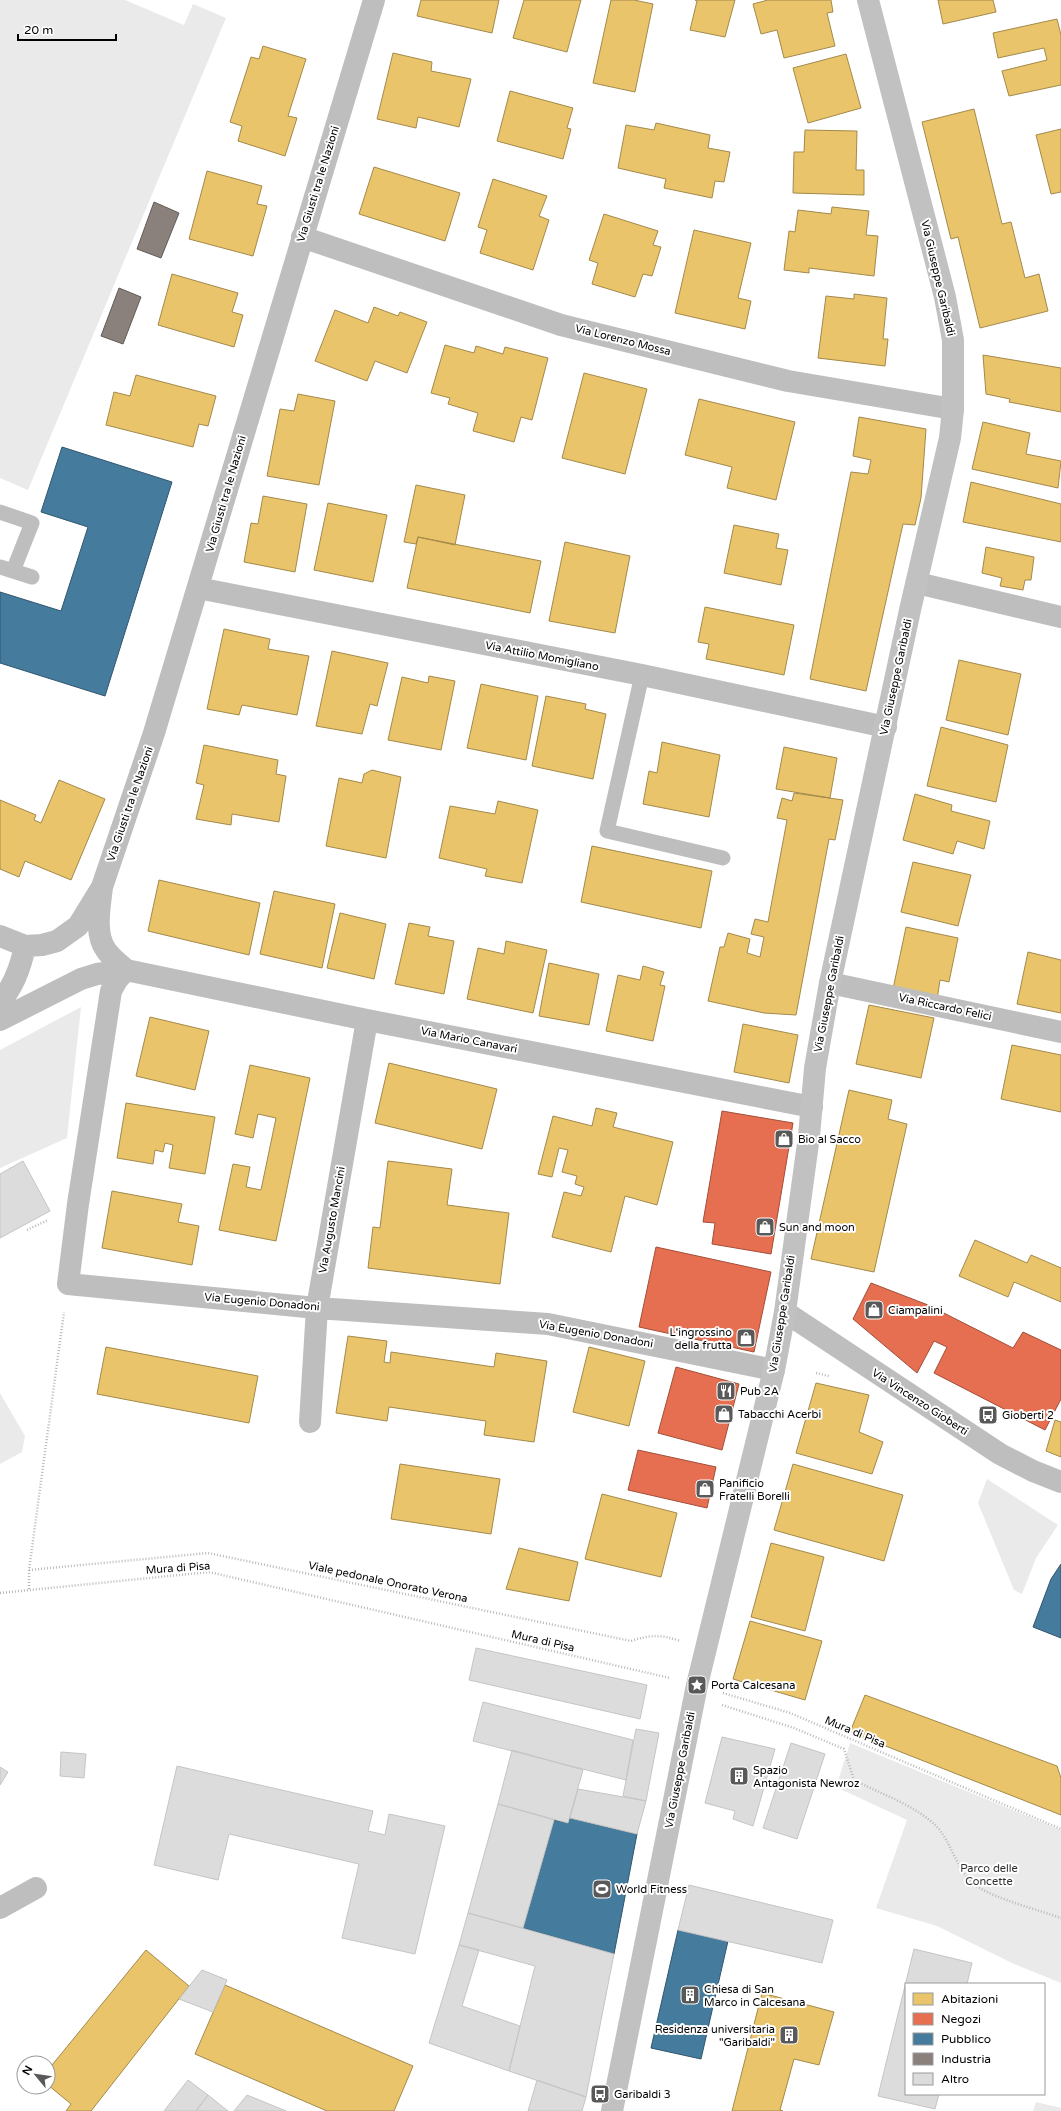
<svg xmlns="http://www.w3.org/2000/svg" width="1061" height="2111" font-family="'Varela Round',sans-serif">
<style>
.green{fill:#eaeaea}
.homes{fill:#e9c46a;stroke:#a3894a}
.shops{fill:#e76f51;stroke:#a24e39}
.public{fill:#457b9d;stroke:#30566e}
.industry{fill:#8a817c;stroke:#615a57}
.building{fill:#dcdcdc;stroke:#c5c5c5}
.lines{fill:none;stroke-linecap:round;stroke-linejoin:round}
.path{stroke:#b8b8b8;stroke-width:2.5;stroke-dasharray:1 2;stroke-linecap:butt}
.lane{stroke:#bebebe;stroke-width:15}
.street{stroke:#bebebe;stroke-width:22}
.secondary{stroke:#c1c1c1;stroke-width:22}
.labels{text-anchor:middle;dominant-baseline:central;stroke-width:4;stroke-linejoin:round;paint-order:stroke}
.street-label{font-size:11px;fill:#000;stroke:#fff}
.poi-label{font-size:11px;fill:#000;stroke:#fff;text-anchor:start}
.park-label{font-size:11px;fill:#2f2f2f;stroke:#fff}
</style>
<rect width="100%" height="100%" fill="#fff"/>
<path class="green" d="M0,0H125L184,25L193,4L226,18L28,490L0,478Z
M81,1007L67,1138L0,1168V1050Z
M0,1393L25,1436L22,1452L0,1464Z
M987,1479L1058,1525L1036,1558L1022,1594L1014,1590L978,1503Z
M850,1743L1061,1830V1983L1012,1963L937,1926L876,1908L907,1820L836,1787Z
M1036,2102L1061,2108V2111H1033Z"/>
<path class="homes" d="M421,0H499L492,33L417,16Z
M524,0H581L567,52L513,38Z
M611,0H634L653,4L635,92L593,83Z
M695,0H735L725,37L690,30L697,1Z
M768,0H831L833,12L827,13L835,46L784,58L777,30L761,34L753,4Z
M938,0H993L996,12L943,24Z
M1057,19L1061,35V85L1009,96L1002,71L1047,60L1044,48L998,58L993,33Z
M263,46L306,59L288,116L297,118L285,156L238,141L242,126L230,122L251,57L259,59Z
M393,53L432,62L431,71L471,79L459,127L418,117L416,128L377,119Z
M846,54L861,108L808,123L793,68Z
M510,91L573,108L567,128L571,129L563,159L497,141Z
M974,109L1002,224L1011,222L1025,278L1039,274L1048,311L980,328L958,237L951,239L922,122Z
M656,123L710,135L708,148L730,152L724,182L715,181L712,198L664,188L666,179L618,168L626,125L654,130Z
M1061,129V192L1051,194L1036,135Z
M805,130L857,131L856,170H864V195L793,193L794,152H804Z
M374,167L460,193L445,241L359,214Z
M207,171L262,186L257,204L267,206L253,256L189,239Z
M493,179L547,196L539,216L549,220L533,270L480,253L487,230L478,227Z
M832,207L869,211L866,235L878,236L874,276L809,268V273L784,270L789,231L795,232L798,210L831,214Z
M604,214L658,231L653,245L661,247L652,276L643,274L635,297L592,284L598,263L589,260Z
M694,230L751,243L738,298L751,301L745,329L675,313Z
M172,274L238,293L232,312L243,315L234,347L158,325Z
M854,294L887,298L883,339H888L885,366L818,358L826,296L854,299Z
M374,307L398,316L400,312L427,322L407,373L375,361L367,381L315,361L335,310L368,323Z
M445,345L474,353L476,346L503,354L505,347L548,358L532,420L521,417L514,442L473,431L478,413L448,404L450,398L431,393Z
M983,355L1061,368V412L1009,402L1010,399L986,394Z
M584,373L647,389L625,474L562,458Z
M136,375L216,396L208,426L199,424L193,447L106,425L114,392L130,396Z
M298,394L335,401L319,485L267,476L280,409L294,411Z
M699,399L795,422L776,500L727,488L732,467L685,455Z
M859,417L926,429L921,498L915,525L903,524L866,691L810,679L851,472L868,474L871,460L853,456Z
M983,422L1030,433L1026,454L1061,461L1058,488L972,469Z
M971,482L1061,504V542L963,522Z
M416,485L465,495L455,545L418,537L416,544L404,542Z
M263,496L307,504L295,572L244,562L251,523L258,524Z
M328,503L387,515L373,582L314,570Z
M734,525L779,534L776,548L788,550L781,585L724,573Z
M418,537L541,561L530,613L407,588Z
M565,542L630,556L615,633L549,621Z
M986,547L1034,557L1031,580H1025L1023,590L1000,586L1002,578L982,573Z
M705,607L794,625L784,675L706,659L709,644L698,642Z
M224,629L270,639L268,649L309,656L297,715L242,705L239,715L207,709Z
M332,651L388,663L377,706L370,704L362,734L316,726Z
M959,660L1021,674L1008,735L946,720Z
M429,676L455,681L441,750L388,740L402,677L428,683Z
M481,684L538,696L526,760L467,748Z
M546,696L586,704L585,709L606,714L593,779L532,766Z
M941,727L1008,745L996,802L927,786Z
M662,742L720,755L709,817L643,804L649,771L657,773Z
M204,745L278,760L276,774L286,776L279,822L232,814L231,825L196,819L204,785L196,783Z
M784,747L837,758L830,798L776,789Z
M372,770L401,777L386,858L326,846L339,778L362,783L364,774Z
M59,780L105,799L71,880L25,861L19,877L0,869V800L36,815L34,820L41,823Z
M794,793L843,800L835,840L829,839L796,1015L764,1013L708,1001L720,947H724L728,933L750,939L747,953L760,957L764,937L751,934L755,919L768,922L787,820L777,818L782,798L792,801Z
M915,794L952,805L951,811L990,821L984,849L957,841L953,854L903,840Z
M498,801L538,810L522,883L485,876L487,869L439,858L450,806L495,814Z
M592,846L712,871L701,928L581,902Z
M913,862L971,875L958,926L901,912Z
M159,880L260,903L249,955L148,931Z
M274,891L335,904L322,968L260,954Z
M340,913L386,924L374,979L327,968Z
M409,923L430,927L428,936L454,941L444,994L395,984Z
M906,927L958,938L949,982L940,980L937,1000L893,989Z
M506,941L547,950L533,1013L467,999L478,948L504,954Z
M1028,952L1061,960V1013L1017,1004Z
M549,963L599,974L589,1025L539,1016Z
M643,966L664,972L660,985L665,986L653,1041L606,1031L618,975L640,980Z
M869,1005L934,1018L921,1078L856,1064Z
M150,1017L209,1031L195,1090L136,1076Z
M743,1024L798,1035L789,1083L734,1072Z
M1012,1045L1061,1055V1112L1001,1099Z
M389,1063L497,1089L482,1149L375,1123Z
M250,1065L310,1078L276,1241L219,1230L233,1164L250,1167L246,1187L261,1190L276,1118L258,1114L253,1138L235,1134Z
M849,1090L892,1100L888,1119L907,1124L874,1272L811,1259Z
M126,1103L215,1117L205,1174L169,1168L173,1145L165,1143L163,1152L155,1150L153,1164L117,1158Z
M596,1108L617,1113L613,1127L673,1142L657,1205L625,1196L611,1252L552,1237L564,1192L581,1196L584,1187L575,1184L577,1176L562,1172L568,1150L559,1148L552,1177L538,1174L553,1116L592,1126Z
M388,1161L452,1169L447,1205L509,1213L500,1284L368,1268L373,1227L380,1228Z
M112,1191L182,1204L178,1222L199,1226L192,1265L102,1248Z
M975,1240L1027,1263L1031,1255L1061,1268V1302L1014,1282L1008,1297L959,1276Z
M348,1336L387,1341L384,1362L390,1363L391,1352L494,1367L496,1353L547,1361L534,1442L484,1435L486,1421L389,1407L387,1421L336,1413Z
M106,1347L258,1376L249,1423L97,1394Z
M589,1347L645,1361L629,1426L573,1412Z
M816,1383L869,1395L859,1432L883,1442L872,1474L796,1453Z
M1055,1420L1061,1422V1457L1046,1451Z
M400,1464L500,1479L491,1534L391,1519Z
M793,1464L903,1495L884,1561L774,1530Z
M602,1494L677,1513L661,1577L585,1559Z
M771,1543L824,1557L805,1631L751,1617Z
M519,1548L578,1562L569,1601L506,1589Z
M750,1621L822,1641L805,1700L733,1679Z
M865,1695L1057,1766L1061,1778V1815L850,1732Z
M146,1950L189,1986L91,2111H66L71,2104L48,2085V2070Z
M225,1985L413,2066L394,2111H327L195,2054Z
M762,1993L834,2012L819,2065L794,2059L780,2110L783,2111H732Z"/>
<path class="shops" d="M722,1111L793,1123L771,1254L712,1244L715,1223L703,1222Z
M656,1247L771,1272L754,1352L639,1327Z
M871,1283L928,1305L1013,1348L1023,1332L1061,1350V1399L1045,1430L934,1373L947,1347L934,1341L917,1373L853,1319Z
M676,1367L739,1384L722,1450L658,1433Z
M638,1450L716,1467L707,1508L628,1490Z"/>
<path class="public" d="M62,447L172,482L105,696L0,663V592L61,611L88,527L41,512Z
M1061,1564V1638L1033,1627L1051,1579Z
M570,1818L637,1834L614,1954L523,1928L554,1820L568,1823Z
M678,1930L728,1941L701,2059L651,2048Z"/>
<path class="industry" d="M154,202L179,213L161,258L137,249Z
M119,288L141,297L123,344L101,336Z"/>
<path class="building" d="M23,1161L50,1211L0,1238V1174Z
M476,1648L647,1685L640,1719L469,1680Z
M483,1702L633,1740L626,1780L473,1741Z
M636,1729L659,1733L646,1801L623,1796Z
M722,1737L775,1749L753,1826L733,1819L735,1811L705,1803Z
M791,1743L825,1754L797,1839L763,1828Z
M512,1750L583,1770L568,1823L498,1804Z
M61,1752L86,1754L84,1778L60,1776Z
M177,1766L373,1811L368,1831L385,1835L389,1814L445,1826L415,1954L342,1938L359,1864L229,1834L218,1880L154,1865Z
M0,1767L8,1772L0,1785Z
M578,1789L646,1801L637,1834L570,1818Z
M498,1804L554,1820L523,1928L468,1913Z
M689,1885L833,1920L822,1963L678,1930Z
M468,1913L614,1954L586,2097L509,2071L535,1966L459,1945Z
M459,1945L479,1950L462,2006L520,2026L509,2071L429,2043Z
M914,1949L972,1963L967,1984H906V2094H939L935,2109L878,2096Z
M202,1970L227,1980L213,2012L179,1999Z
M188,2080L208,2095L196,2111H164Z
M537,2080L586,2097L582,2111H528Z
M208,2095L228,2111H196Z
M247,2095L286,2111H234Z"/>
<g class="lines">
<path class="path" d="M27,1230L48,1220
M816,1373L829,1376
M29,1570L208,1553L631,1641C649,1635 661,1634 680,1641
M29,1589V1570L64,1312
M0,1593L209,1572L670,1678
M723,1693L790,1713L1061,1829
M722,1705L794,1728L844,1749L854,1780C879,1793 917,1806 937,1827C953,1844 957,1874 978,1887C997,1899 1038,1910 1061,1918"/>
<path class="lane" d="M0,512L32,523L13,571
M0,567L32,577
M642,675L607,831L723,858"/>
<path class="street" d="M302,237L561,325L788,381L953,409
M917,583L1061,617
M198,588L642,675L886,727
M102,887C100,906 94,934 106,950C111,958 120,964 126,970L117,980L111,991L78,1204L68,1284L317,1308L548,1324L774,1370
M0,936L25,946L42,945L57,941L78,926L102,887L154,733L374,0
M830,983L1061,1032
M0,1002C14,986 21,966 25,946
M0,1020L81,979L97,974L126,970L367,1020L812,1107
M785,1312L1000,1454L1033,1471L1061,1482
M310,1422L317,1308L367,1020
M0,1908L36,1888"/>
<path class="secondary" d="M612,2111L697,1685L774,1370L785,1312L809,1136L815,1068L830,983L910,610L950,438L953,409V340L945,297L868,0"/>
</g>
<defs>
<g id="shop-square" transform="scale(1)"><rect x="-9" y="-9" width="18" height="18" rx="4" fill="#595959" stroke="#fff"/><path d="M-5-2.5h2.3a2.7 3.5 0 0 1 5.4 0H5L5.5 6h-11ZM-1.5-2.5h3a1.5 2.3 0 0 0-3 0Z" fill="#fff"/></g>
<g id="restaurant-square" transform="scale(1)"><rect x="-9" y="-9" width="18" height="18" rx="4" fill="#595959" stroke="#fff"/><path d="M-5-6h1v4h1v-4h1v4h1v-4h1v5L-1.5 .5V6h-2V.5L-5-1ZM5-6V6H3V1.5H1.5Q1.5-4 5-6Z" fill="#fff"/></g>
<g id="bus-square" transform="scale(1)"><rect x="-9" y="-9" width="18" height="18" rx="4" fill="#595959" stroke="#fff"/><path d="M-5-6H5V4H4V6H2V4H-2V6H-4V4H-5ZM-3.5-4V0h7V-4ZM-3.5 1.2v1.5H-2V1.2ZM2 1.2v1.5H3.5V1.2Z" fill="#fff"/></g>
<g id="sight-square" transform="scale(1)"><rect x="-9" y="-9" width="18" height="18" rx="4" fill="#595959" stroke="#fff"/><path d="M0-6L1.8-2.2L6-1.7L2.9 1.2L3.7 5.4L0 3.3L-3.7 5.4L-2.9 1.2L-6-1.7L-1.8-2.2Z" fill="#fff"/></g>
<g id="building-square" transform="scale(1)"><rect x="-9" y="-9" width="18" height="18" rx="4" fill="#595959" stroke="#fff"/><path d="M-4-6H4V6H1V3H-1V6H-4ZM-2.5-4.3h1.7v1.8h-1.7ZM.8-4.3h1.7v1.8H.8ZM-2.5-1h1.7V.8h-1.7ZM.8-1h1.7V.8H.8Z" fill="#fff"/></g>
<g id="stadium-square" transform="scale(1)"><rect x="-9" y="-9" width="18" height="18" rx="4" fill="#595959" stroke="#fff"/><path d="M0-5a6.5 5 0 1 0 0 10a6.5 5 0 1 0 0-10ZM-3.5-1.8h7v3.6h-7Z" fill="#fff"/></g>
</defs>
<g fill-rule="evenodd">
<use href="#shop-square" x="784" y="1139"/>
<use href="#shop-square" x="765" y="1227"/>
<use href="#shop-square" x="874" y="1310"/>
<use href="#shop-square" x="746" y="1338"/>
<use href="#restaurant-square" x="726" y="1391"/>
<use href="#shop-square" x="724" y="1414"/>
<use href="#bus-square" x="988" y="1415"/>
<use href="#shop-square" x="705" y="1489"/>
<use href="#sight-square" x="697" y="1685"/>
<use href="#building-square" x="739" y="1776"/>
<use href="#stadium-square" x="602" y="1889"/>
<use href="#building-square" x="690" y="1995"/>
<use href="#building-square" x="789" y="2035"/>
<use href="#bus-square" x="600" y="2094"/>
</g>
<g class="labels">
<g class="street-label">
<text transform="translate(318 184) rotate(-73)">Via Giusti tra le Nazioni</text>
<text transform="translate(938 278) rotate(77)">Via Giuseppe Garibaldi</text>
<text transform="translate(623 340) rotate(14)">Via Lorenzo Mossa</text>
<text transform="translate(226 494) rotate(-74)">Via Giusti tra le Nazioni</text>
<text transform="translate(542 656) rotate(11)">Via Attilio Momigliano</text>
<text transform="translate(896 677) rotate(-78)">Via Giuseppe Garibaldi</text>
<text transform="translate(130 804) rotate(-71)">Via Giusti tra le Nazioni</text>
<text transform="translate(829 994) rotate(-79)">Via Giuseppe Garibaldi</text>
<text transform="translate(945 1007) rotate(12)">Via Riccardo Felici</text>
<text transform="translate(469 1040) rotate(11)">Via Mario Canavari</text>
<text transform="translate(332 1220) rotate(-80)">Via Augusto Mancini</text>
<text transform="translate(262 1302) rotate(5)">Via Eugenio Donadoni</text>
<text transform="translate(782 1314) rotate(-81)">Via Giuseppe Garibaldi</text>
<text transform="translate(596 1334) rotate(10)">Via Eugenio Donadoni</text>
<text transform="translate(920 1402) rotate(33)">Via Vincenzo Gioberti</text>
<text transform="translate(178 1568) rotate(-4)">Mura di Pisa</text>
<text transform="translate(388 1582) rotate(12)">Viale pedonale Onorato Verona</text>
<text transform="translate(543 1641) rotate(13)">Mura di Pisa</text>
<text transform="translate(855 1732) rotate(23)">Mura di Pisa</text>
<text transform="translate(680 1770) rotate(-79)">Via Giuseppe Garibaldi</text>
</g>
<g class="poi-label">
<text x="798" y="1139">Bio al Sacco</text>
<text x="779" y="1227">Sun and moon</text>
<text x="888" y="1310">Ciampalini</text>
<text x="732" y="1332" text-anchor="end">L'ingrossino<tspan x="732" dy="13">della frutta</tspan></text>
<text x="740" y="1391">Pub 2A</text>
<text x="738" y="1414">Tabacchi Acerbi</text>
<text x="1002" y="1415">Gioberti 2</text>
<text x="719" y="1483">Panificio<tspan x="719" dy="13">Fratelli Borelli</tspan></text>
<text x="711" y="1685">Porta Calcesana</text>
<text x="753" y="1770">Spazio<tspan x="753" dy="13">Antagonista Newroz</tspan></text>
<text x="616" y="1889">World Fitness</text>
<text x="704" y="1989">Chiesa di San<tspan x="704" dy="13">Marco in Calcesana</tspan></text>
<text x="775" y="2029" text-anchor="end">Residenza universitaria<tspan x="775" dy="13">"Garibaldi"</tspan></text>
<text x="614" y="2094">Garibaldi 3</text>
</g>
<g class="park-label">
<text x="989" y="1868">Parco delle<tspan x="989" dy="13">Concette</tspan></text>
</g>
</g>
<rect x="905" y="1983" width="140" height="112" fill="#ffffff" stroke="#999999"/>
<rect x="913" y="1993" width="20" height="12" fill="#e9c46a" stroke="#999999"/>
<text x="941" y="2003" font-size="12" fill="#000000">Abitazioni</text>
<rect x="913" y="2013" width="20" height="12" fill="#e76f51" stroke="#999999"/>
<text x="941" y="2023" font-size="12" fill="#000000">Negozi</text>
<rect x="913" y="2033" width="20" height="12" fill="#457b9d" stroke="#999999"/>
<text x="941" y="2043" font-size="12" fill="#000000">Pubblico</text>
<rect x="913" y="2053" width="20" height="12" fill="#8a817c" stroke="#999999"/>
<text x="941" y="2063" font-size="12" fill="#000000">Industria</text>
<rect x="913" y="2073" width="20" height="12" fill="#dcdcdc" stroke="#999999"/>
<text x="941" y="2083" font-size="12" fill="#000000">Altro</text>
<g transform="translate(36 2075) rotate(299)"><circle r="19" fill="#ffffff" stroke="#999999"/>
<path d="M0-3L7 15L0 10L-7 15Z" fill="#595959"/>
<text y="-6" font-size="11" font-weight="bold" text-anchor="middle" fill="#000000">N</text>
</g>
<path d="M18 34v6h98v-6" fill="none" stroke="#000000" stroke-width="2"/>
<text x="24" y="34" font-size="12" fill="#000000" stroke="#ffffff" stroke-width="3" paint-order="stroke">20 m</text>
</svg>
